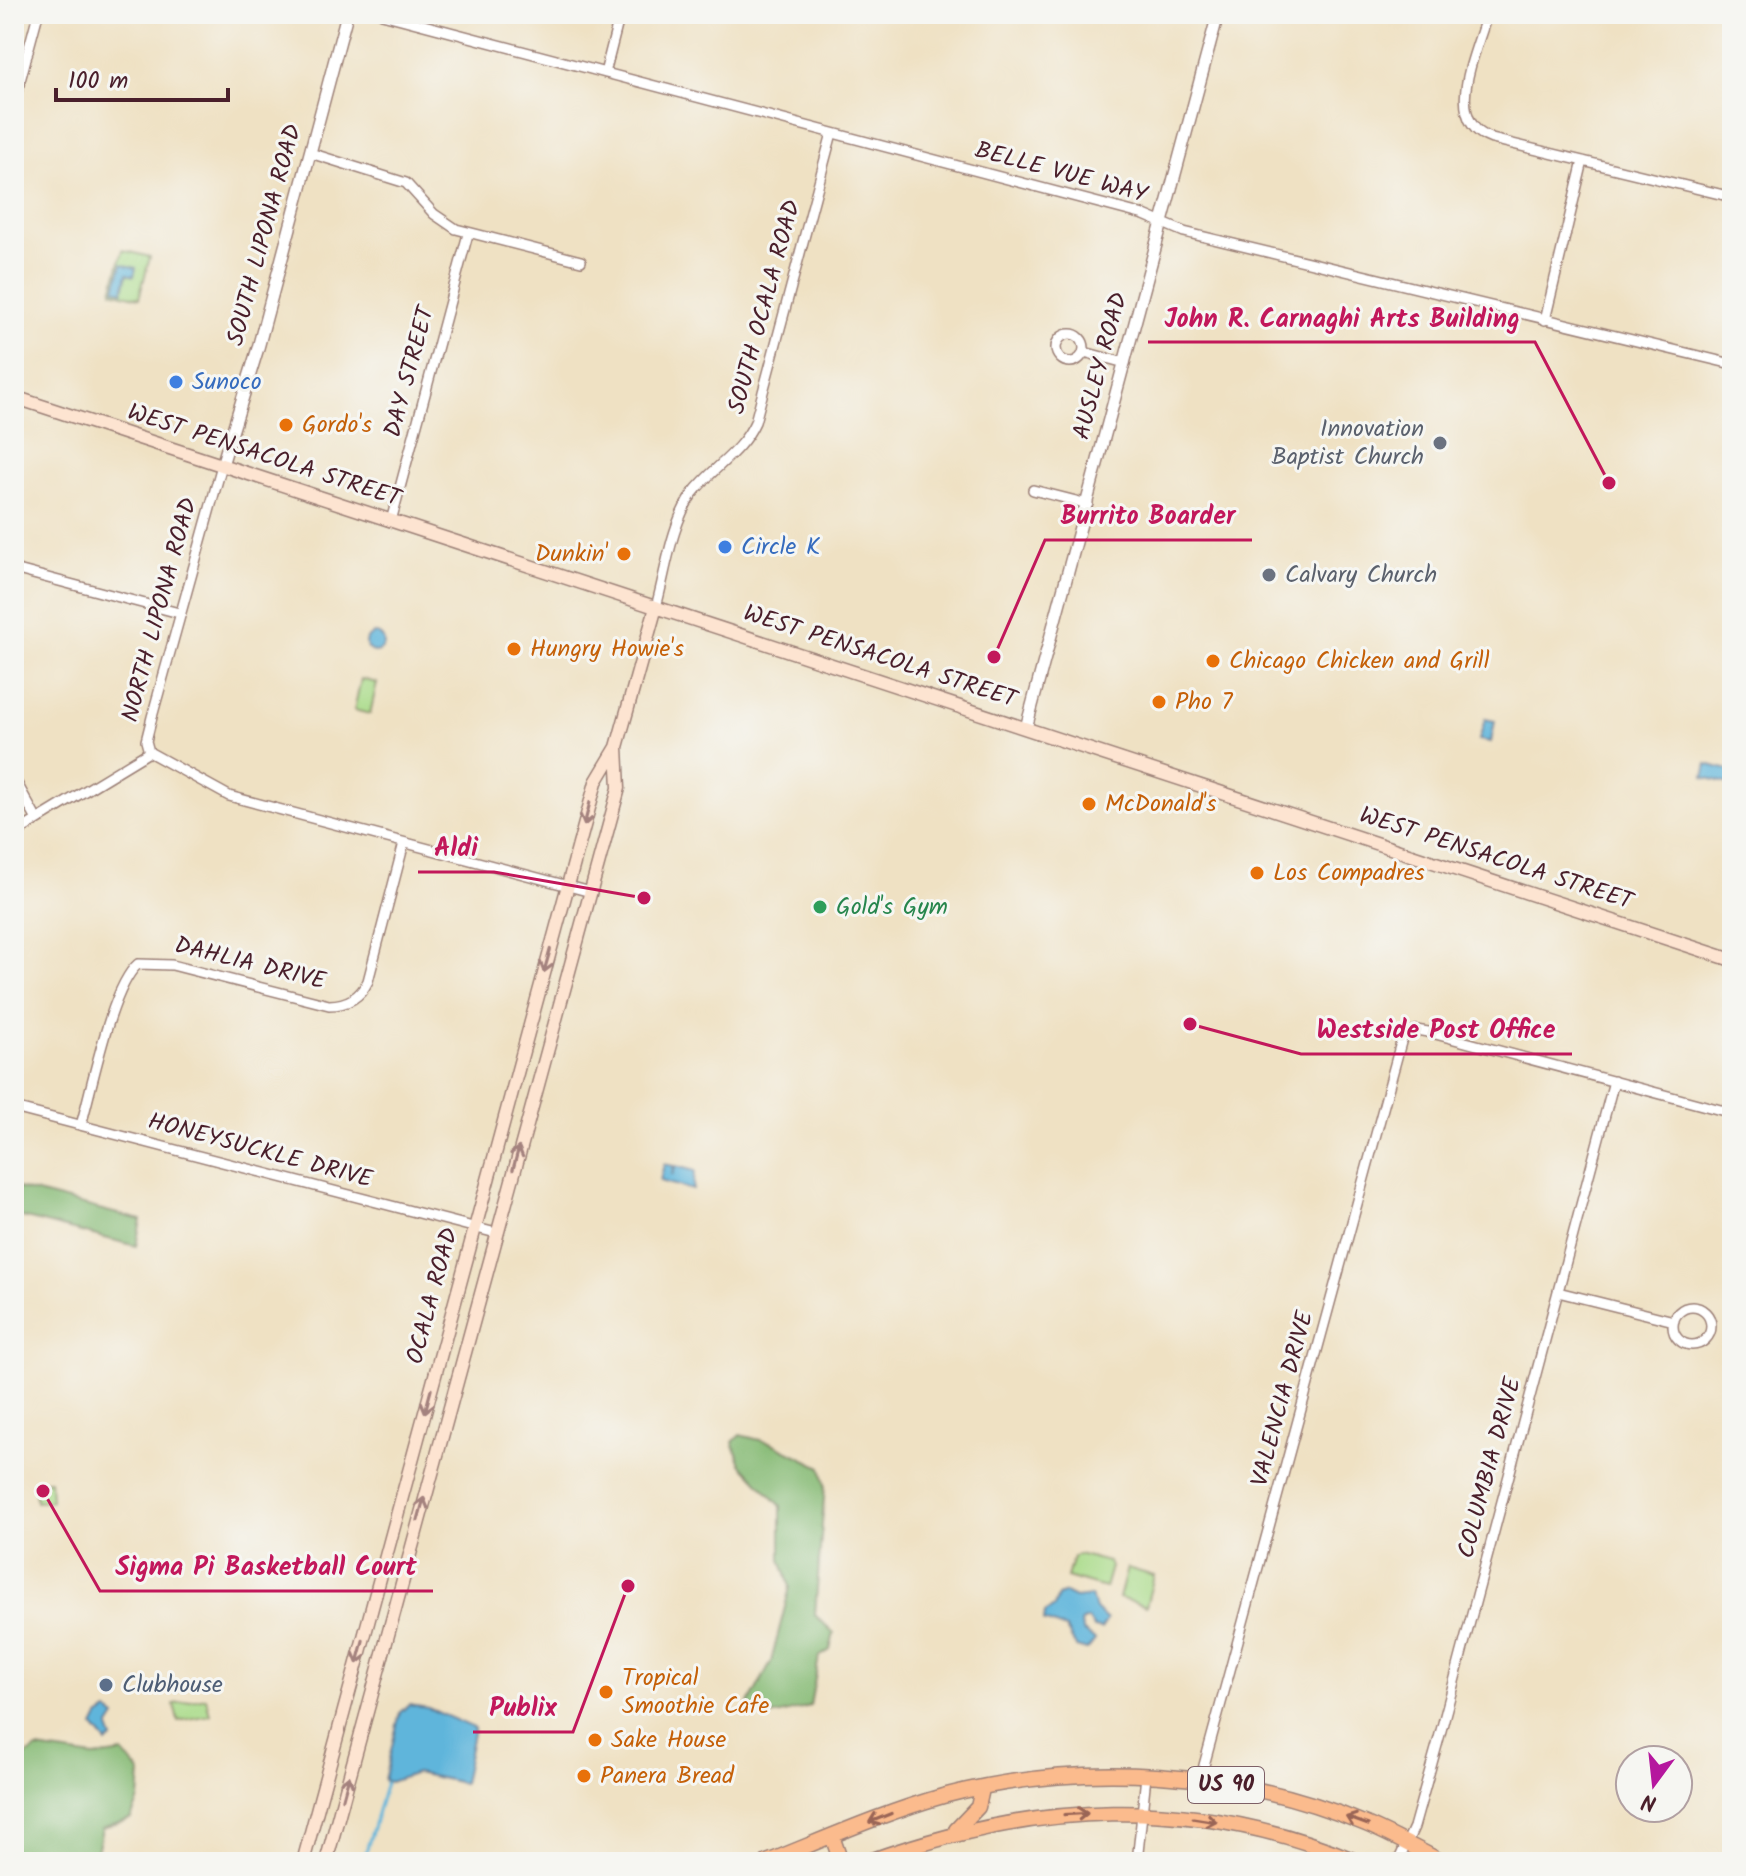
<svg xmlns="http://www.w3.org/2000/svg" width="1746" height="1876" font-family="Kalam,sans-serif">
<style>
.green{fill:#aadb8a;stroke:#7a7d5a;stroke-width:2}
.forest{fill:#87bb76;stroke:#686d50;stroke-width:2}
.water{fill:#5eb5db;stroke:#546a83;stroke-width:2}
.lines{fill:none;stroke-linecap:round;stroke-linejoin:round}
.stream{stroke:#5eb5db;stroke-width:3}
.minor-casing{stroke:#9c8077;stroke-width:12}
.tertiary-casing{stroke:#9c8077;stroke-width:14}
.secondary-casing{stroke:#9c8077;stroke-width:15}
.primary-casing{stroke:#9c8077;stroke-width:17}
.minor{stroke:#fff;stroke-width:9}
.tertiary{stroke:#fff;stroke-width:11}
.secondary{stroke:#fde4d1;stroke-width:12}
.primary{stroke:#fbbb8d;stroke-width:14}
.oneway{stroke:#a4827e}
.oneway2{stroke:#9a6557}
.shop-dot{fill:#3f7fe0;stroke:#f6f6f2;stroke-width:3}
.food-dot{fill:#e8710a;stroke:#f6f6f2;stroke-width:3}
.worship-dot{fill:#6b7280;stroke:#f6f6f2;stroke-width:3}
.leisure-dot{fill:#2e9e5b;stroke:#f6f6f2;stroke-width:3}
.service-dot{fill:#5c6f8a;stroke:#f6f6f2;stroke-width:3}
.labels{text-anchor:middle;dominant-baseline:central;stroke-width:6;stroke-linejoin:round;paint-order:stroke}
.shield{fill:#f6f6f2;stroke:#7e6067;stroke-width:2}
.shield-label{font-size:22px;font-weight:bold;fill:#4a1f2b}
.street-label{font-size:24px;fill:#4a1f2b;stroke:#f6f6f2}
.shop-label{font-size:24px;fill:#366cbe;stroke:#f6f6f2;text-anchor:start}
.food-label{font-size:24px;fill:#c56008;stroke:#f6f6f2;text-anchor:start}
.worship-label{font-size:24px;fill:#5b616d;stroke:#f6f6f2;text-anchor:end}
.leisure-label{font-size:24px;fill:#27864d;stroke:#f6f6f2;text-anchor:start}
.service-label{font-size:24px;fill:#4e5e75;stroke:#f6f6f2;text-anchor:start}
.leader{fill:none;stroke:#c2185b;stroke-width:3}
.callout-dot{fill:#c2185b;stroke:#f6f6f2;stroke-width:3}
.callout-label{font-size:26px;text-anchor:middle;font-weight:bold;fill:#c2185b;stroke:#f6f6f2;stroke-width:6;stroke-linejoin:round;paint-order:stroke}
</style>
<rect width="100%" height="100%" fill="#f6f6f2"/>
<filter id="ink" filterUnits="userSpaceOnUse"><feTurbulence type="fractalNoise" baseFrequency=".0125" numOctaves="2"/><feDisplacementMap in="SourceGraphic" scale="16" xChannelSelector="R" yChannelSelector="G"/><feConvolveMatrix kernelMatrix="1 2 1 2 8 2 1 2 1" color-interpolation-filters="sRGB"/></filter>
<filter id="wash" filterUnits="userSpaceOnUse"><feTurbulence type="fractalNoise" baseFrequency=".006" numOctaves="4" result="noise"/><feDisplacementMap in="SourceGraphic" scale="32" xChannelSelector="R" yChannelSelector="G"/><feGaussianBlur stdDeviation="1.8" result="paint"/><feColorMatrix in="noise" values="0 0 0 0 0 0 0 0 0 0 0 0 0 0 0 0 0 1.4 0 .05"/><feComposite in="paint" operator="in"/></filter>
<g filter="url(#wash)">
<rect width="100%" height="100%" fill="#efe1c3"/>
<path class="green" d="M123,250L150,257L139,298L112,291Z
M361,679L377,683L370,714L354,710Z
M50,1480L51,1501L36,1502L35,1481Z
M1078,1554L1108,1562L1111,1567L1105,1588L1067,1577L1073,1557Z
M1127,1568L1154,1576L1146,1606L1119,1598Z
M206,1698L210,1715L178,1721L174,1704Z"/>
<path class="forest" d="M14,1187L141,1220L136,1246L14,1215Z
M740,1435L772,1443L821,1467L825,1485L815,1615L834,1633L830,1650L819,1657L810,1706C790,1711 763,1723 745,1711L771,1662L790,1587L781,1559V1506L741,1464L733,1442Z
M37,1749L94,1757L123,1753L141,1773L139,1799L131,1819L102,1828L95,1862H72L47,1853L44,1862H14V1762Z"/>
<path class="water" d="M122,264L136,268L134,276L127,274L123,291L115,289Z
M366 643a9 9 0 1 1 18 0a9 9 0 1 1-18 0Z
M1485,719L1495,721L1491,742L1479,740Z
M1707,764L1732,771L1729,784L1704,777Z
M664,1164L674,1166L672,1175L676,1166L695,1171L693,1190L660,1181Z
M1065,1593L1075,1598L1091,1596L1095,1609L1107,1620L1101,1629L1094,1628L1088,1619L1081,1622L1082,1631L1095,1640L1087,1650L1076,1647L1066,1629L1044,1621L1045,1613L1054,1607L1058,1596Z
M409,1705L428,1708L474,1728L463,1783L416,1773L390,1782L384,1780L400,1712Z
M108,1711L116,1717L109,1728L113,1739L107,1743L94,1727L99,1717Z"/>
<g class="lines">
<path class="stream" d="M363,1862L386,1783"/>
</g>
</g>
<g filter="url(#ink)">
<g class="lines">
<g class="minor-casing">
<path id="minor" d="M382,14L1144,215L1184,232L1732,364
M1487,14C1477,52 1441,121 1492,139L1732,197
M605,73L620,14
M14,103L38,14
M310,153L406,183L434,214L456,229L581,261
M1545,320L1583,161
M1056 348a14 14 0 1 1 28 0a14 14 0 1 1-28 0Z
M1084,352L1125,363
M1033,490L1088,504
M391,521L468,234
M14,569L179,613
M656,607C666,571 671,524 693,493C713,467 741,453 755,422L832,133
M149,752L229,796L591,892
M149,752L146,741L152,717L222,465
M14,778L37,820
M14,834L149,752
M14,1108L496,1233
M81,1125C92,1088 111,987 138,964L172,965L329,1005C347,1005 360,998 368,981L404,843
M1558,1292L1674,1321
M1673 1326a19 19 0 1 1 38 0a19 19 0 1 1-38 0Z
M1200,1780L1403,1035L1416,1030L1428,1032L1732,1113
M1137,1862L1146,1776
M1398,1862L1414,1827L1439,1738L1614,1081"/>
</g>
<g class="tertiary-casing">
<path id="tertiary" d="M222,465L258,348L347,14
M1026,728L1218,14"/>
</g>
<g class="secondary-casing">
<path id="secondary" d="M14,397L1732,960
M303,1862L596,782L617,747
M326,1862L619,788L617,747L656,607"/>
</g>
<g class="primary-casing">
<path id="primary" d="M956,1830L978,1807L982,1789
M832,1836L841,1862
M767,1862C825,1839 883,1813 943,1796C1079,1760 1236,1769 1366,1824C1392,1835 1417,1849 1442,1862
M867,1862C1033,1802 1192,1792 1358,1862"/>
</g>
<use href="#minor" class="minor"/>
<use href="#tertiary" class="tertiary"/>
<use href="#secondary" class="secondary"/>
<use href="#primary" class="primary"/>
</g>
<defs><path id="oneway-shaft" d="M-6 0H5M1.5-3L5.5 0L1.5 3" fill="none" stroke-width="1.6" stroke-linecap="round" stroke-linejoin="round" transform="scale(2)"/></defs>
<g class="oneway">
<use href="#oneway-shaft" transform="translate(587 814) rotate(104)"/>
<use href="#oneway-shaft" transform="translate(547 961) rotate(106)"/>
<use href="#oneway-shaft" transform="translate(516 1158) rotate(-75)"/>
<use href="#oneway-shaft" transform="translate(428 1401) rotate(105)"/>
<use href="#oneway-shaft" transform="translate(421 1509) rotate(-75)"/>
<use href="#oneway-shaft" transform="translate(360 1652) rotate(105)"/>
<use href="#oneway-shaft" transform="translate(346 1787) rotate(-75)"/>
</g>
<g class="oneway2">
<use href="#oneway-shaft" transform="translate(1076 1814) rotate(-3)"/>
<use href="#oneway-shaft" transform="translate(880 1818) rotate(158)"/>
<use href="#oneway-shaft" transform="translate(1205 1820) rotate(9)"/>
<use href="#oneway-shaft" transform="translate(1357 1821) rotate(-160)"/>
</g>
</g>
<g class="shop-dot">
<circle cx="176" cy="382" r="8"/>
<circle cx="725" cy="547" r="8"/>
</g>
<g class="food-dot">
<circle cx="286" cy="425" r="8"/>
<circle cx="624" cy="554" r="8"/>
<circle cx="514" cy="649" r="8"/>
<circle cx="1213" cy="661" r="8"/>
<circle cx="1159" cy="702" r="8"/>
<circle cx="1089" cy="804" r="8"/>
<circle cx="1257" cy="873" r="8"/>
<circle cx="606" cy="1692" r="8"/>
<circle cx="595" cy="1740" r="8"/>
<circle cx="584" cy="1776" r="8"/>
</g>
<g class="worship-dot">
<circle cx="1440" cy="443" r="8"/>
<circle cx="1269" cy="575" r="8"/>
</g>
<circle class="leisure-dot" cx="820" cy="907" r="8"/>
<circle class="service-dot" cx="106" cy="1685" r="8"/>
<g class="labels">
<rect class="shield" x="1188" y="1767" width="76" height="36" rx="6"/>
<g class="shield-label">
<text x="1226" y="1785">US 90</text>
</g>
<g class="street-label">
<text transform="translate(1061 173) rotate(15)">BELLE VUE WAY</text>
<text transform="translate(265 235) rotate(-75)">SOUTH LIPONA ROAD</text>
<text transform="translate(765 307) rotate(-75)">SOUTH OCALA ROAD</text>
<text transform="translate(1101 366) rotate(-75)">AUSLEY ROAD</text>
<text transform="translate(410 372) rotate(-75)">DAY STREET</text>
<text transform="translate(264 456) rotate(18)">WEST PENSACOLA STREET</text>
<text transform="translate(160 610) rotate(-75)">NORTH LIPONA ROAD</text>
<text transform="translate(880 657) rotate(18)">WEST PENSACOLA STREET</text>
<text transform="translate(1496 859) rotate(18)">WEST PENSACOLA STREET</text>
<text transform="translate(250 964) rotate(14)">DAHLIA DRIVE</text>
<text transform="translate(260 1151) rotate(15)">HONEYSUCKLE DRIVE</text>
<text transform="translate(433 1296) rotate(-75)">OCALA ROAD</text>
<text transform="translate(1283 1399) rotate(-75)">VALENCIA DRIVE</text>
<text transform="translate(1490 1468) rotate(-75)">COLUMBIA DRIVE</text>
</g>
<g class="shop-label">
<text x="192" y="382">Sunoco</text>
<text x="741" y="547">Circle K</text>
</g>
<g class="food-label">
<text x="302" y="425">Gordo's</text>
<text x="608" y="554" text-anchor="end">Dunkin'</text>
<text x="530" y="649">Hungry Howie's</text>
<text x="1229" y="661">Chicago Chicken and Grill</text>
<text x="1175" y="702">Pho 7</text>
<text x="1105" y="804">McDonald's</text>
<text x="1273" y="873">Los Compadres</text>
<text x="622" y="1678">Tropical<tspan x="622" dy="28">Smoothie Cafe</tspan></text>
<text x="611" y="1740">Sake House</text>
<text x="600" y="1776">Panera Bread</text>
</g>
<g class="worship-label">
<text x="1424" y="429">Innovation<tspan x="1424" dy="28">Baptist Church</tspan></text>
<text x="1285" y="575" text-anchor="start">Calvary Church</text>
</g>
<g class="leisure-label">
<text x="836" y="907">Gold's Gym</text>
</g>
<g class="service-label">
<text x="122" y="1685">Clubhouse</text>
</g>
</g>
<path class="leader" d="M1609 483L1535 342H1148M994 657L1045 540H1252M644 898L494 872H418M1190 1024L1301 1054H1572M43 1491L100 1591H433M628 1586L573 1732H473"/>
<g class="callout-dot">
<circle cx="1609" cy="483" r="8"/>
<circle cx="994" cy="657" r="8"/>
<circle cx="644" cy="898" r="8"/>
<circle cx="1190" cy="1024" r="8"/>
<circle cx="43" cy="1491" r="8"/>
<circle cx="628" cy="1586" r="8"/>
</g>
<g class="callout-label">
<text x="1342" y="327">John R. Carnaghi Arts Building</text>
<text x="1148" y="524">Burrito Boarder</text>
<text x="456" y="856">Aldi</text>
<text x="1436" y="1038">Westside Post Office</text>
<text x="266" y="1575">Sigma Pi Basketball Court</text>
<text x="523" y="1716">Publix</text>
</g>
<rect width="1746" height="1876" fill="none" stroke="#f6f6f2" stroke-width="48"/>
<g transform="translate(1654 1784) rotate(195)"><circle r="38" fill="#f6f6f2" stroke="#b1a0a2" stroke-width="2"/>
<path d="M0-6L14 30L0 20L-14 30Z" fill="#b5179e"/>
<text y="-12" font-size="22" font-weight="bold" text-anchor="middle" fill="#4a1f2b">N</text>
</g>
<path d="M56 88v12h172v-12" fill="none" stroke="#4a1f2b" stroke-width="4"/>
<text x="68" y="88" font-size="24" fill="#4a1f2b" stroke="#f6f6f2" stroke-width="6" paint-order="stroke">100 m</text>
</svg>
